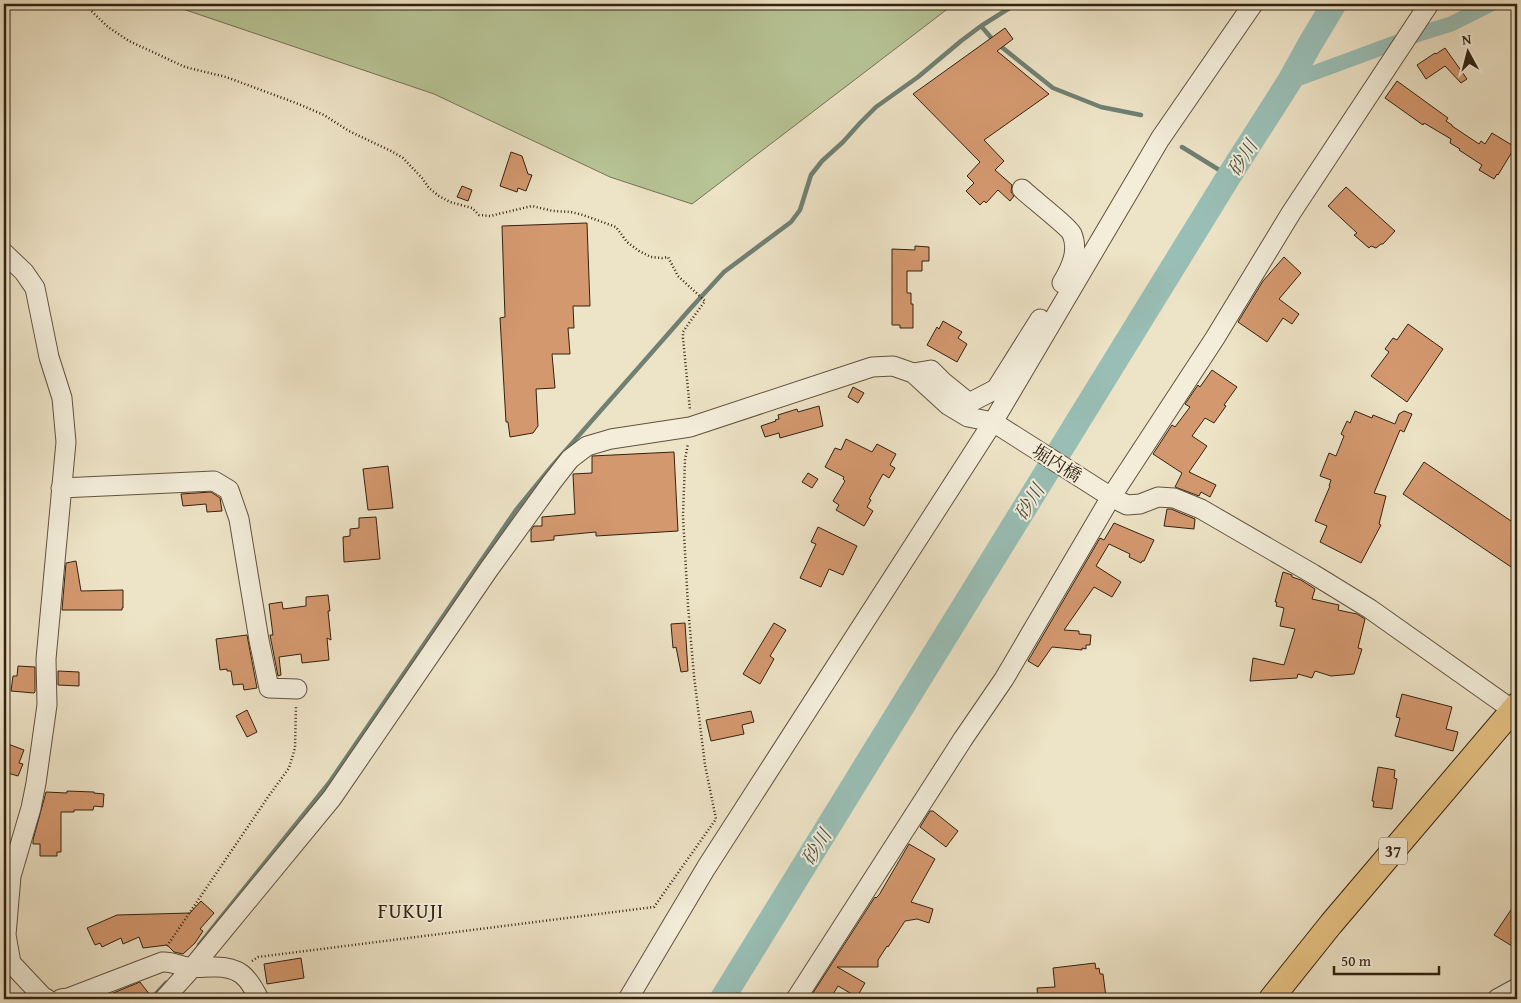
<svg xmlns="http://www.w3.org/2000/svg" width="1521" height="1003" font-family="'Gentium Book Plus','Noto Serif JP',serif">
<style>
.green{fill:#b7c496;stroke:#757353}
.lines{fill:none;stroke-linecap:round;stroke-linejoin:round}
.stream{stroke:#708073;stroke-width:4.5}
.canal{stroke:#99beb5;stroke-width:15}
.river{stroke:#99beb5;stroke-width:25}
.building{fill:#d4986f;stroke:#332210}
.minor-casing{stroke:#62523e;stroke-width:21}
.major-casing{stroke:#332210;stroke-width:26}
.path{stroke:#332210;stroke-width:2.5;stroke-dasharray:1 2.5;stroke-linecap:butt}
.minor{stroke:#f3edda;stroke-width:19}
.major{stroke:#e6c283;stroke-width:24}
.labels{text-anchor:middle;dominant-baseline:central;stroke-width:4;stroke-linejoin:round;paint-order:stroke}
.shield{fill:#f3edda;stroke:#6d5f4d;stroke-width:1}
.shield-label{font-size:16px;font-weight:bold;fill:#332210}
.street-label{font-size:18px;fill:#332210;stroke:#f3edda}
.water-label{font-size:19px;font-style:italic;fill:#525142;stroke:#f3edda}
.quarter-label{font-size:20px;letter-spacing:1px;fill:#332210;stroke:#f3edda}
</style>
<rect width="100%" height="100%" fill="#ede3c6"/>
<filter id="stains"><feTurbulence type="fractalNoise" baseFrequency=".004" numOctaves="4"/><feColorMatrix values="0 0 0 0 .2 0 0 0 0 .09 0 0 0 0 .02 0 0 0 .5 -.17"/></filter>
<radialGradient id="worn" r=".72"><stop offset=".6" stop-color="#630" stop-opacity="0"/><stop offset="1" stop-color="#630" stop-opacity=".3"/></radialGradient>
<path class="green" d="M168,4H954L692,204L610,177L434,94Z"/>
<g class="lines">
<path class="stream" d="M981,26L994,41L1053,88L1101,107L1141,115
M1182,147L1229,176
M199,945L329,783L516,510L552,466L690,309L724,272L791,222L800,210L811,175L822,161L843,142L860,123L876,107L918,77L961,41L981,26L1016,4
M151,999L166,983"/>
<path class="canal" d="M1289,82L1422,33L1451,24L1491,4"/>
<path class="river" d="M722,999L1229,176L1289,82L1310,44L1334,4"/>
</g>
<path class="building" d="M1005,28L1013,39L997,51L1049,94L984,140L1004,161L995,170L1012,185L1011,192L1014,196L1010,201L998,190L986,203L984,201L980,205L966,191L974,183L967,176L980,162L913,94Z
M1445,48L1467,79L1461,83L1445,66L1426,79L1417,65L1435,53L1436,54Z
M1397,81L1448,118L1446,121L1452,125V126L1479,144L1481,141L1485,144L1492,133L1515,147L1498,175L1497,174L1494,179L1479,170L1482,165L1459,150L1460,149L1450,143L1451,139L1424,123L1423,125L1385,98Z
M511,152L522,156L528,174L532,175L526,191L518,188L517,192L500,186Z
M462,186L472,190L468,201L457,197Z
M1346,187L1395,231L1383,244H1381L1376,248L1371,246L1369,248L1354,235L1357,233L1328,206Z
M587,223L590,306H573L574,328H568L570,354H552L555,388L536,389L538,426L533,433L510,437L508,422H506L500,318L505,317L502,226Z
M915,246L929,247V261H922V271H907V293H911V304H913V328H900V325H892V249L915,250Z
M1284,257L1301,273L1279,299L1299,314L1292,324L1283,318L1267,342L1238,322L1263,281Z
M943,321L962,332L958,338L967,344L957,362L927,345L937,327L939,329Z
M1408,324L1443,349L1407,402L1371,376L1389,352L1385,349L1393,338L1397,340Z
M1212,370L1237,387L1224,405L1226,406L1214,423L1205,418L1192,436L1207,446L1189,472L1216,485L1210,497L1201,492L1199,496L1175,487L1182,473L1153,454L1172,425L1175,427L1190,407L1185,404L1198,385L1200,387Z
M853,387L864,393L858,403L848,397Z
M819,406L823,426L780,438L779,433L765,437L761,426L776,421L775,420L779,419L778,415L797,409L798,412Z
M1355,411L1372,418L1373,415L1395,424L1399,414L1404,411L1412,414L1404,432L1400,430L1374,493L1386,496L1379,524L1381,525L1361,563L1320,542L1327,526L1315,521L1330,486H1329L1331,480L1320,476L1329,453L1336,456L1344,436L1341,434L1347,421L1350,423Z
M846,439L872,452L877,444L896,454L890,465L895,468L889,478L883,474L869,499L871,500L867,507L873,511L864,526L836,510L839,505L833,501L845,481L843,479L844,477L825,467L835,448L841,450Z
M674,452L678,531L596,536V532L554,536V540L531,542V530L534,526H542V517L575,514L573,474L592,473V456Z
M1424,462L1517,525V571L1403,494Z
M388,466L393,508L368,510L363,469Z
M808,473L818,479L812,488L802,482Z
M211,492L220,498L222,511L207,512L206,504L183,506L181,494Z
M1167,509H1171L1195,519L1194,529L1164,526Z
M376,517L380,559L344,562L343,537L350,536V529L359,528V518Z
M1114,523L1154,540L1144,561H1142L1141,563L1129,557L1130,554L1109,544L1096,566L1121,582L1112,597L1094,587L1064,630L1079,631V634L1091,635L1090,645H1086V649L1082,648V650L1052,647L1038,667L1028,661L1100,538L1104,540Z
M818,527L857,546L843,575L829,569L821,587L800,578L816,544L811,542Z
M76,561L81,591L123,590V608H122V610H62L66,563Z
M1283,572L1292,575V577L1301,580L1315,589L1312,599L1339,605L1338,610L1357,614L1365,619L1358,648L1362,649L1354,674L1331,676L1315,671L1312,678L1298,674L1297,678L1250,681L1253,658L1284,665L1295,629L1280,626L1284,608L1276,606L1277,602H1275Z
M328,595L330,611H328L331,640L327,638L329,660L302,663L301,654L279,657L281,675L278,676L270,635H273L269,604L282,602L283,609L306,606V597Z
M685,623L688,671L681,672L676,647L673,648L671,624Z
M774,623L786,630L770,656L774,659L760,684L743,674Z
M247,635L257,688L244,690L243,684L233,685L231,671H227V669L220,670L216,639Z
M18,666L35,667V692L34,693L11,691L13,676H17Z
M58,671L79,672V686L58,685Z
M1402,694L1452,707L1446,729L1458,732L1453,751L1395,736L1400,718L1396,717Z
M247,710L257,732L247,737L236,716Z
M751,711L754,722L742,725L744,734L711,741L706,720Z
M8,744L24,750L19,763L23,764L18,776L4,772V757Z
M1378,767L1395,770L1394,778L1397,779L1392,809L1373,807L1374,801H1372Z
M67,791L94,792V793L104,794L103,807L94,806L93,810H74V812H61V852H57V856H40V844H33V840L46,792L67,793Z
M930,811H933L958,831L946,847L920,827Z
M909,844L935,859L911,902L933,909L929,923L917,919L905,921L888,947L887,946L878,960V967H837L865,983L857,997L838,986L830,999H809L875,897L876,898L879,895Z
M201,901L214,913L200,929L203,931L195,943L183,954L174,952L167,945L143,948L139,937L123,944L121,938L102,947L100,943L95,945L87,928L117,915L190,913Z
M1517,901V949L1494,935Z
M301,958L304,978L267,984L264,964Z
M1095,963L1096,969L1099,968L1100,974H1103L1106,997L1097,999H1038L1037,988L1055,987L1053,968Z
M140,982L153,999H101L106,996Z"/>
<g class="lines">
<g class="minor-casing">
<path id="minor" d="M1022,189C1030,197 1069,227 1072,234C1079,251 1071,268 1062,283
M4,253L24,272L35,288L49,357L62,398L66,442L46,659L47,705L36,783L31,808L11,876L6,935L11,963L43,997L47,999
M913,373L931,370L943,382L969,403L996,389L1040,319
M61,488L214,481L229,490L239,519L259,640L269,688L297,689
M61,999L68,998L162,962C172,961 179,966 188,967C196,968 204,967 212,967C239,966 248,976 259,999
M164,999L192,968L332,798L489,569L552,482L570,459L587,446L611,439L690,427L872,367L893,366L913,373L948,405L968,417L993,422L1111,497L1127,505L1140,504L1158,497L1174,498L1201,509L1313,574L1370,609L1517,713
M628,999L706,868L993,422L1160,139L1253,4
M796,999L963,739L1004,679L1111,497L1215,338L1291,213L1429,4
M1497,999L1517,988"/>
</g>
<g class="major-casing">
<path id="major" d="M1271,999L1331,924L1517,705"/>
</g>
<path class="path" d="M84,4L108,27L129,41L185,67L226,77L296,103L324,115L349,131L391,151L403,158L422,178L429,188L439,196L450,202L472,208L479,215L490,216L532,206L553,211L571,212L583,215L616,227L627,242L639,251L651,257L662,258L668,257L678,276L705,301L687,326L683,332V338L690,410
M167,946L268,797L289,768L295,748L296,706
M252,961L258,957L654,907L716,819L705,765L694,676L688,606L683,516L685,460L688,443"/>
<use href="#minor" class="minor"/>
<use href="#major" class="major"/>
</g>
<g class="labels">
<rect class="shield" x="1379" y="837.5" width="28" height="27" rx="4"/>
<g class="shield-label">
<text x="1393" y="851">37</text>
</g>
<g class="street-label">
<text transform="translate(1057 463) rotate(32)">堀内橋</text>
</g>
<g class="water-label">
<text transform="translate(1242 158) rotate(-58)">砂川</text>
<text transform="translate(1029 502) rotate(-58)">砂川</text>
<text transform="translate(816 847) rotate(-58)">砂川</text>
</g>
<g class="quarter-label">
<text x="411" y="910">FUKUJI</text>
</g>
</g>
<rect width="1521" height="1003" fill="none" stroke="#ede3c6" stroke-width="20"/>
<rect x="5" y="5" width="1511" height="993" fill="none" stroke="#332210" stroke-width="2.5"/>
<rect x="10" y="10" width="1501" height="983" fill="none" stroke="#332210"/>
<g transform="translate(1468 52) rotate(353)" stroke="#f3edda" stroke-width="4" paint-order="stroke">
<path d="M0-4L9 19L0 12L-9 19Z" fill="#332210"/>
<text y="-8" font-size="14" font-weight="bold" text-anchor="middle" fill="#332210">N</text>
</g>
<path d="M1334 966v8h105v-8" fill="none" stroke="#332210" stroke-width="2.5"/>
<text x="1341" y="966" font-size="15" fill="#332210" stroke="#f3edda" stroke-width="4" paint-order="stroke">50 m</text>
<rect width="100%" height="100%" filter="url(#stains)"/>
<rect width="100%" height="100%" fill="url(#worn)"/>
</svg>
